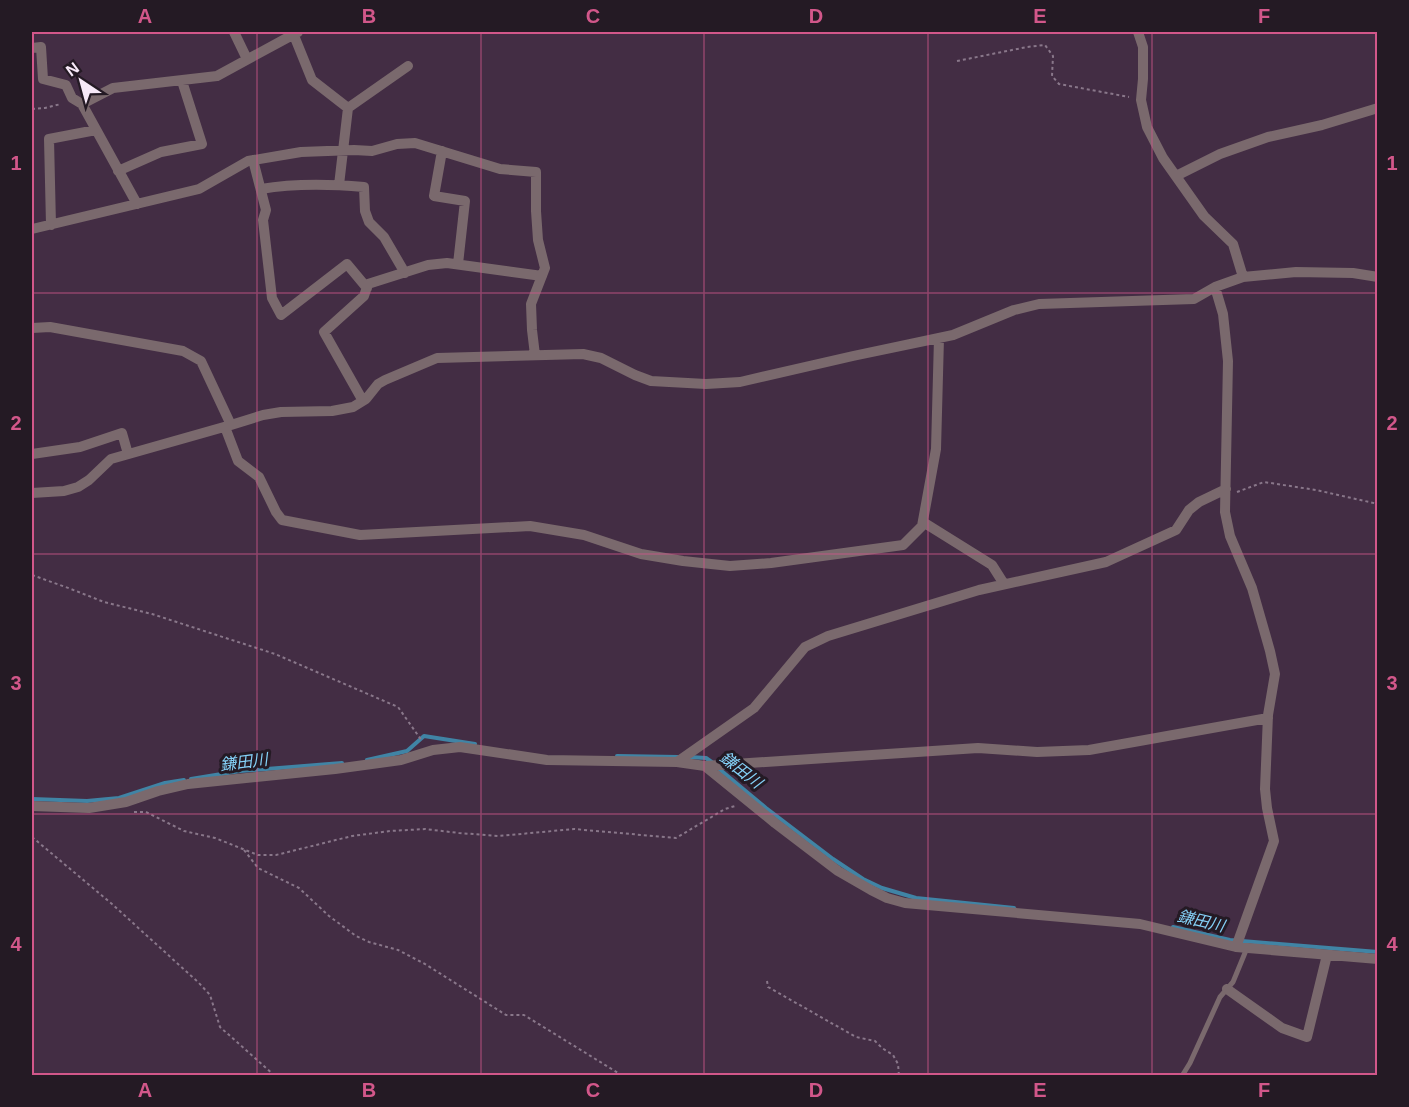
<svg xmlns="http://www.w3.org/2000/svg" width="1409" height="1107" font-family="Arial,'Noto Sans JP',sans-serif">
<style>
.lines{fill:none;stroke-linecap:round;stroke-linejoin:round}
.stream{stroke:#4084a5;stroke-width:4}
.path{stroke:#89778a;stroke-width:2;stroke-dasharray:3 3;stroke-linecap:butt}
.lane{stroke:#7a696d;stroke-width:5}
.street{stroke:#7a696d;stroke-width:10}
.grid{fill:none;stroke:#d2578a;stroke-width:1.5;stroke-opacity:0.55}
.labels{text-anchor:middle;dominant-baseline:central;stroke-width:6;stroke-linejoin:round;paint-order:stroke}
.water-label{font-size:16px;font-style:italic;fill:#85d1f7;stroke:#241a24}
.neatline{fill:none;stroke:#d2578a;stroke-width:2}
.grid-label{font-size:20px;text-anchor:middle;font-weight:bold;fill:#d2578a}
</style>
<rect width="100%" height="100%" fill="#432d44"/>
<g class="lines">
<path class="stream" d="M617,756L678,757
M689,757L706,758L713,763
M367,760L407,751L424,736L475,744
M718,768L766,808L833,859L863,879L882,888L916,898L1014,908
M191,779L240,771L342,763
M32,799L87,801L119,798L165,783L184,780
M1173,927L1230,940L1378,952"/>
<path class="path" d="M957,61L1027,47L1045,45L1053,56L1052,76L1059,84L1129,97
M32,109L45,108L61,104
M1237,492L1264,482L1316,490L1378,504
M32,575L71,589L104,602L152,614L275,654L398,707L422,741
M134,812H146L184,831L215,838L258,855H276L352,836L390,831L425,829L459,833L499,836L574,829L676,838L725,809L735,806
M32,837L112,904L199,983L210,995L220,1027L275,1076
M244,850L258,868L299,888L329,916L356,936L369,942L398,950L425,964L506,1015H524L623,1076
M767,981L768,987L856,1037L875,1041L882,1048L893,1055L898,1064L899,1076"/>
<path class="lane" d="M1182,1076L1190,1063L1220,997L1233,982L1247,948"/>
<path class="street" d="M234,32L247,59
M1138,32L1143,47V79L1141,100L1147,127L1163,158L1204,216L1233,244L1243,277
M293,33L312,80L348,108L339,185
M32,48L41,47L43,79L66,85L72,98L82,104
M348,108L408,66
M442,151L434,196L465,201L458,264
M253,160L266,210L263,220L272,298L281,315L347,264L367,288
M118,171L161,152L202,144L182,81
M1176,176L1220,154L1268,137L1322,125L1378,108
M261,189C296,183 329,184 364,187L365,211L369,222L384,237L405,273
M137,204L82,104L113,88L217,76L298,32
M51,225L49,139L96,130
M32,229L199,189L248,161L301,152L354,150L372,151L397,144L415,143L500,169L536,172V211L538,240L545,268L531,304L532,330L535,355
M1215,287L1223,314L1228,361L1225,512L1230,536L1252,588L1270,651L1275,674L1268,715L1265,789L1267,808L1274,841L1236,947
M32,328L50,327L183,351L201,361L231,425
M363,401L324,332L364,296L368,284L428,265L447,263L542,276
M225,427L238,461L259,477L276,512L282,520L360,535L530,526L584,535L641,554L683,561L730,566L771,563L903,545L922,526L936,449L939,338
M32,454L80,447L122,433L128,454
M32,493L64,491L78,487L89,480L111,459L231,425L263,415L281,412L332,411L353,407L366,399L378,384L385,380L437,358L583,354L601,358L635,375L651,381L706,384L740,382L853,356L953,335L1014,310L1039,304L1194,299L1215,287L1243,277L1296,272L1353,273L1378,277
M923,522L992,565L1004,584
M677,762L754,708L805,647L828,636L979,590L1106,562L1176,530L1189,510L1199,502L1226,489
M705,766L978,748L1037,752L1089,750L1268,718
M32,806L89,808L126,802L158,791L188,784L335,769L401,760L433,750L460,747L547,760L677,762L705,766L775,823L838,871L871,890L887,898L905,903L1140,924L1236,947L1378,959
M1227,989L1282,1028L1307,1037L1327,955"/>
</g>
<path class="grid" d="M257,32V1076M481,32V1076M704,32V1076M928,32V1076M1152,32V1076M32,293H1378M32,554H1378M32,814H1378"/>
<g class="labels">
<g class="water-label">
<text transform="translate(244 762) rotate(-7)">鎌田川</text>
<text transform="translate(741 770) rotate(38)">鎌田川</text>
<text transform="translate(1201 921) rotate(13)">鎌田川</text>
</g>
</g>
<rect width="1409" height="1107" fill="none" stroke="#241a24" stroke-width="66"/>
<g transform="translate(81 81) rotate(324)" stroke="#241a24" stroke-width="4.5" paint-order="stroke">
<path d="M0-4.5L10 22L0 15L-10 22Z" fill="#f7e9f8"/>
<text y="-9" font-size="16" font-weight="bold" text-anchor="middle" fill="#f7e9f8">N</text>
</g>
<rect x="33" y="33" width="1343" height="1041" class="neatline"/>
<g class="grid-label">
<text x="145" y="23">A</text>
<text x="369" y="23">B</text>
<text x="593" y="23">C</text>
<text x="816" y="23">D</text>
<text x="1040" y="23">E</text>
<text x="1264" y="23">F</text>
<text x="16" y="170">1</text>
<text x="1392" y="170">1</text>
<text x="16" y="430">2</text>
<text x="1392" y="430">2</text>
<text x="16" y="690">3</text>
<text x="1392" y="690">3</text>
<text x="16" y="951">4</text>
<text x="1392" y="951">4</text>
<text x="145" y="1097">A</text>
<text x="369" y="1097">B</text>
<text x="593" y="1097">C</text>
<text x="816" y="1097">D</text>
<text x="1040" y="1097">E</text>
<text x="1264" y="1097">F</text>
</g>
</svg>
